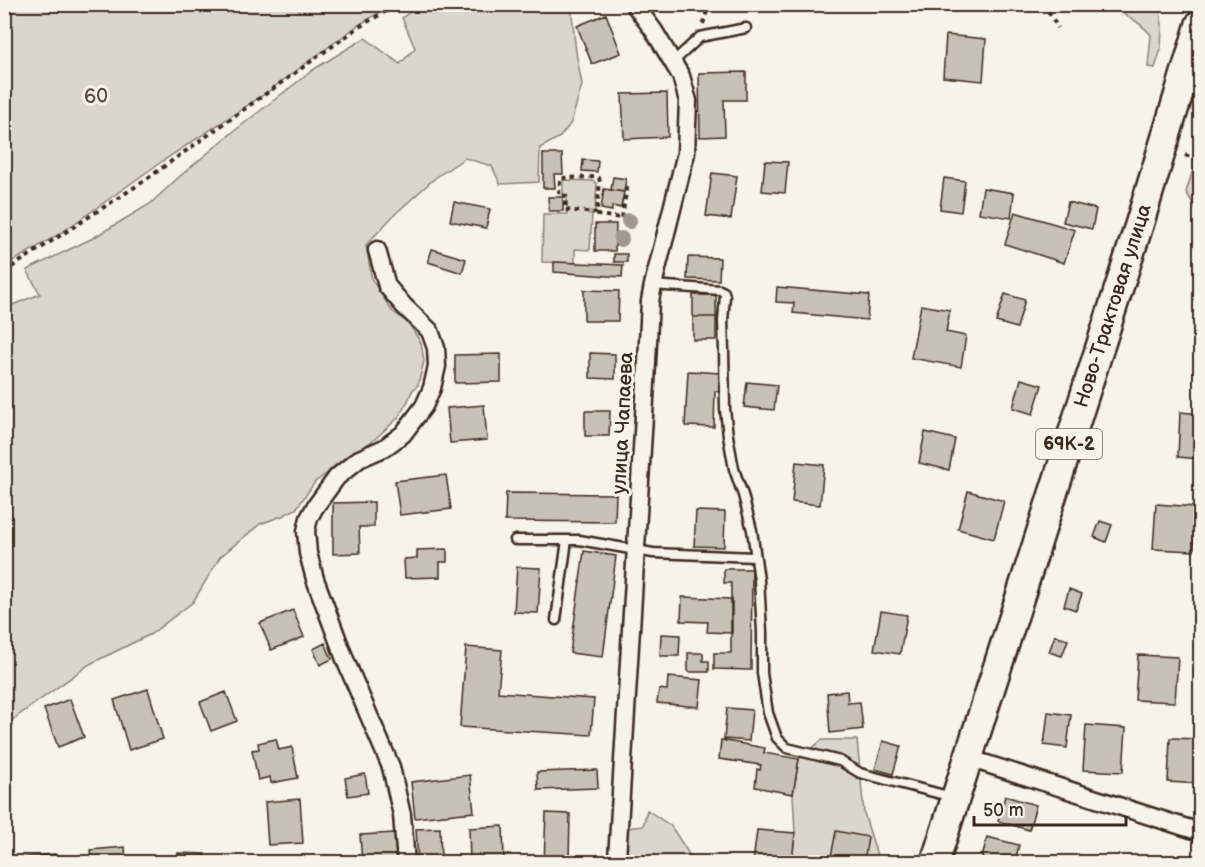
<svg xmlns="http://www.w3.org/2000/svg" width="1205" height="867" font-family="'Balsamiq Sans',sans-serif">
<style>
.green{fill:#dbd6cb;stroke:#8b8074;stroke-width:1.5}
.building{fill:#c8c1b6;stroke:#3b2a1e;stroke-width:1.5}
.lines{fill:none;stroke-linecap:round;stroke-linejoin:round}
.lane-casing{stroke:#3b2a1e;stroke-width:13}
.street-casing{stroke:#3b2a1e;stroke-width:21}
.primary-casing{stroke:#3b2a1e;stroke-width:32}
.path{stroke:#3b2a1e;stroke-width:4;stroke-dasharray:4.5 4.5;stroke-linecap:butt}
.lane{stroke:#f7f3e8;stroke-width:8}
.street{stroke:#f7f3e8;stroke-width:16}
.primary{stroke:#f7f3e8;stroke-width:27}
.tree{fill:#a1978c}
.labels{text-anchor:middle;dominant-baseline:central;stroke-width:6;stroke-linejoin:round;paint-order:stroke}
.shield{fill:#f7f3e8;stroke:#73665b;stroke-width:1.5}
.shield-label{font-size:18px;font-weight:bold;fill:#3b2a1e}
.park-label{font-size:20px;fill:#5b4c41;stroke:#f7f3e8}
.street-label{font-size:20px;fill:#3b2a1e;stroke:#f7f3e8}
</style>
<rect width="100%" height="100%" fill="#f7f3e8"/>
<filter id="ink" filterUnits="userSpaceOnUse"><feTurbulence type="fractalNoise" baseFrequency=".0167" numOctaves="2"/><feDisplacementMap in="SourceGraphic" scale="12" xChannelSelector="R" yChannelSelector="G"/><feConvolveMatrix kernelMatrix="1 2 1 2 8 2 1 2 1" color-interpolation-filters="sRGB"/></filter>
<g filter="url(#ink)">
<path class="green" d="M4,5L5,4L393,5L360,24L262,96L161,162L61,233L5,266Z
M419,5H571L576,52L582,85L571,123L560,137L540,148L539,182L500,184L492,166L465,158L435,178L394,215L366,245L372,280L392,311L409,324L421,343L424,361L418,385L412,391L408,401L398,418L376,438L315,482L296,509L282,516L260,524L220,557L193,602L151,634L90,664L5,725V308L40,294L27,270L93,238L150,204L179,177L233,132L314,69L365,38L400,64L415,48L402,18Z
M1102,5H1159L1162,25L1161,49L1155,68L1148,67L1151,35C1138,20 1121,11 1102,5Z
M1200,148V216L1186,192Z
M563,180L594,181L597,184L595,212L586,211L585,213L592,214L590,250L575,249V263L542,262L543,214H567V195L563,194Z
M822,740H857L864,813L879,862H792L795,833L793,794L799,759Z
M647,810L671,826L694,862H629C624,853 624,838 627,828L643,826Z"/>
<path class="building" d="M606,14L621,53L592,64L577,26Z
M946,35L986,39L983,81L943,77Z
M746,72V100H724L725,136L700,137L699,73Z
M667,93L668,137L624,139L622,94Z
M543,154H562L563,174H554L555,188H543Z
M583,160L598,161L597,172L582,171Z
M765,161L788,162L785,193L762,191Z
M712,173L737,176L731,219L706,216Z
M613,177L626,179L624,192L611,190Z
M944,178L965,181L961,212L940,209Z
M983,188L1014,193L1011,218L979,213Z
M604,189L624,192L621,208L612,206V211L601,209Z
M548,197H563V211H549Z
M454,202L490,209L486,228L450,221Z
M1068,202L1096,209L1092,229L1063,222Z
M1015,212L1075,230L1064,263L1005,244Z
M595,224H616L615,251H595Z
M432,249L466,259L462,273L428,262Z
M614,254H627V262H614Z
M688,257L720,258L719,280L687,279Z
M554,262L578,263L623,265L622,277L554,272Z
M777,287L869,295L867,320L793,313L794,303L776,302Z
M584,290L619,291L618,321H584Z
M1005,294L1025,300L1017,328L996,322Z
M693,295H716V317H693Z
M921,305L950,310L946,332L966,336L961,367L911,358Z
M693,317H716V340H693Z
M590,353L615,354V379L590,378Z
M501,354V382L455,383V355Z
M688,371L720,373L719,392L715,391L714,427L685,426Z
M1021,379L1042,385L1033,414L1013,408Z
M747,382L777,385L774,410L744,407Z
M484,405L487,440L450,443L447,408Z
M585,411H610L609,436H585Z
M1180,412L1200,414V459L1178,457Z
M925,432L955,439L949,470L919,463Z
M796,462L824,465L820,505L792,502Z
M446,475L451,509L400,515L395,481Z
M968,491L1004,501L994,539L958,529Z
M506,493L616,494L615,522L505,521Z
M374,502V527H359L360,553L333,554V503Z
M1156,504L1196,507L1194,551L1153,549Z
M696,511L725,512L724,547L694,546Z
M1100,521L1112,525L1106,542L1094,537Z
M447,549V562H440V577L405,578L404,559L417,558V550Z
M584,551L616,556L603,657L570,653Z
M517,567L541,568L538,613L514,612Z
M724,569H752L751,670L714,669V653H731V583H724Z
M1069,589L1082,594L1076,610L1064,606Z
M682,597L732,599V633L707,632L708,622L681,621Z
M293,610L304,637L271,650L260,623Z
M881,611L907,615L900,654L874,650Z
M661,634L680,635L679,656H660Z
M1055,635L1068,640L1062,656L1049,652Z
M325,643L332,659L320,665L313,649Z
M466,647L502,650L498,692L594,699L591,735L460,727Z
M688,653H703V661H709V672H688Z
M1138,655L1178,657L1175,702L1135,700Z
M668,677L702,680L699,707L657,703L659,689L667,690Z
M148,689L163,739L129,750L114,700Z
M847,691L848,703L860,702L863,729L830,733L827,693Z
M226,692L237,721L211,731L200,702Z
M70,699L84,737L58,747L44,709Z
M727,708L752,710L749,741L724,739Z
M1048,712L1071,715L1067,748L1044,745Z
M1086,725L1126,728L1123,772L1083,770Z
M1170,738L1200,739V784L1168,782Z
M276,739L279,750L292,747L298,778L271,783L270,777L258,780L252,750L259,749L258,743Z
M721,740L765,748L764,753L799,759L793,794L755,787L757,769L760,770L761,765L719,759Z
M883,741L901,746L893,774L875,769Z
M597,770L598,788L538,790L537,772Z
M365,774L368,793L348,796L345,778Z
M470,775L474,812L415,818L411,782Z
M1005,796L1036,805L1029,830L998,821Z
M300,799L303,843L268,845L265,802Z
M546,813L570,814L569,862H544Z
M503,826L504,862H470L469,828Z
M440,828L441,862H418L416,829Z
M757,830L795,833L792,862H753Z
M836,831L868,837L864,862H830Z
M395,833L397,862H362L360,835Z
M987,837L1019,845L1015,862H981Z
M125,847L126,862H91L90,850Z
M178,853L205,854V862H178Z
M55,854L56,862H19V858Z"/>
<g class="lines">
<g class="lane-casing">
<path id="lane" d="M673,62L700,37L746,28
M653,285L720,290L724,292L725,296L723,321L724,351L725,409L728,436L734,469L743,495L752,530L759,580L762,632V673L768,713L777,738L787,748L840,761L860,773L952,797
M515,540H579L653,553L755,557
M556,620L567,540"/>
</g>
<g class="street-casing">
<path id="street" d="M377,250L387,286L404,306L430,331L436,348L437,366L432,388L424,406L403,434L384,448L359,459L337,477L315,507L309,518L306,531L308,553L315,579L346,662L391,767L402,815L406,862
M968,758L1200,832
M619,862L617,859L646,383L650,301L653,285L686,153L688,101L681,76L654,31L634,4"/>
</g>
<g class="primary-casing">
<g id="primary">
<path id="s1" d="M935,862L1140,222L1200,24"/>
</g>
</g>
<path class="path" d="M1044,4L1058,28
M703,24L709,4
M1185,155L1200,161
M597,213L565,210L566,196L559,195L560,181L561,178L596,177L599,178L600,182L597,210L598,215L622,218L630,225
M622,218L627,186
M4,272L141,183L359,27L398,4"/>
<use href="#lane" class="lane"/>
<use href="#street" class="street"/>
<use href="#primary" class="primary"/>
</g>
<g class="tree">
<circle cx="629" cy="221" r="8"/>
<circle cx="621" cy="239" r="8"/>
</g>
</g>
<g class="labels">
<rect class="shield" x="1036" y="429" width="66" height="30" rx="4.5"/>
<g class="shield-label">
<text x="1069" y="444">69К-2</text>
</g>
<g class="park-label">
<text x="96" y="97">60</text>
</g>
<g class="street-label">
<text stroke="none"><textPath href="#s1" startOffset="584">Ново-Трактовая улица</textPath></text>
<text transform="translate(623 423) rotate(-87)">улица Чапаева</text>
</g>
</g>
<rect width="1205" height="867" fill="none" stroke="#f7f3e8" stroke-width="24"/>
<rect x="12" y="12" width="1181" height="843" fill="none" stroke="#3b2a1e" stroke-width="2" filter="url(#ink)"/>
<path d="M974 816v9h152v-9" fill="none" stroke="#3b2a1e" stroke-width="3"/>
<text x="983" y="816" font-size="18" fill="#3b2a1e" stroke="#f7f3e8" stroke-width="4.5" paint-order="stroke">50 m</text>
</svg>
